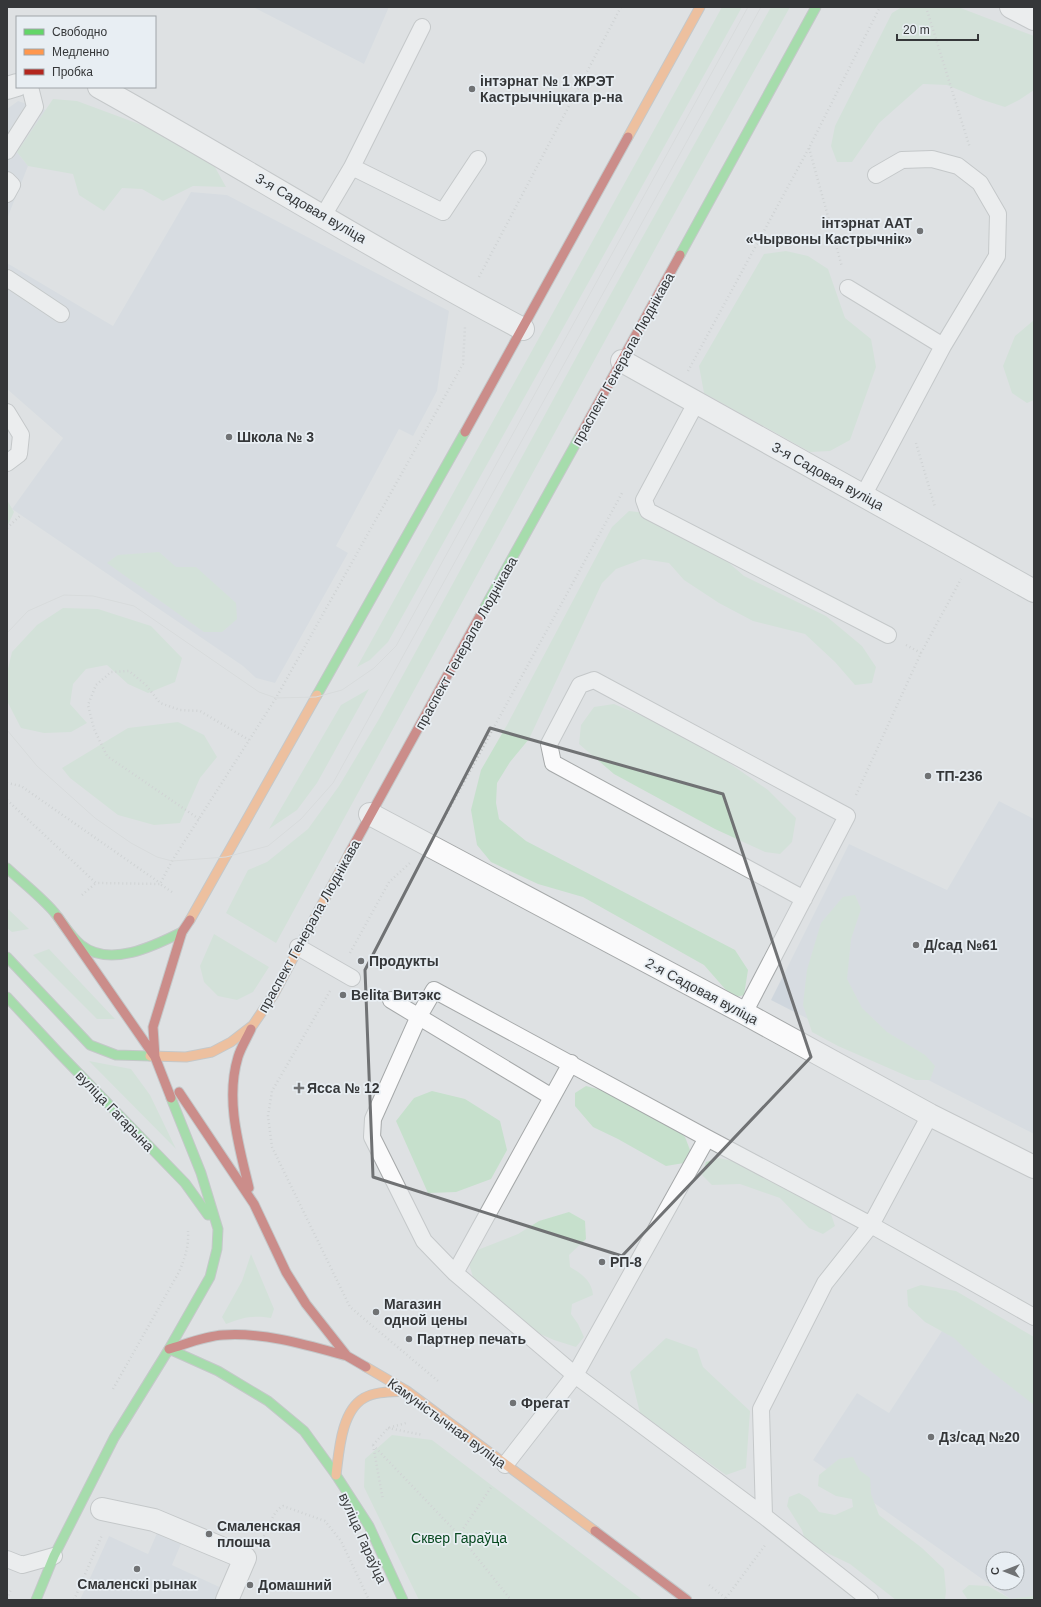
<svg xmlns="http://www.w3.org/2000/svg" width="1041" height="1607" font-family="Arial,sans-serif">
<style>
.built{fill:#cfd6dd;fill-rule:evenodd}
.green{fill:#c6e0cc}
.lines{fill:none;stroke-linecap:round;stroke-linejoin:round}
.lane-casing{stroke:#a5a8a9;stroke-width:18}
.street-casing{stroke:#a5a8a9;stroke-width:24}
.fast-casing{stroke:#a5a8a9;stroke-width:11}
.slow-casing{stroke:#a5a8a9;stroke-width:11}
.jam-casing{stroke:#a5a8a9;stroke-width:11}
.path{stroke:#bec0c1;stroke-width:2.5;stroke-dasharray:1 3;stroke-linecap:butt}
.lane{stroke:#fafafb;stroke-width:16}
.street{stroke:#fafafb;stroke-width:22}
.fast{stroke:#63d668;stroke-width:9}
.slow{stroke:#ff974d;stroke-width:9}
.jam{stroke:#b3261e;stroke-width:9}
.tram{stroke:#d0d2d2;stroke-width:1}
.marked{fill:none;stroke:#707274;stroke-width:3;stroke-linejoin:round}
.poi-dot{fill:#707274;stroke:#e8eef3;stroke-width:1.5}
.labels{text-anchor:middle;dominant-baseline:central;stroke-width:3.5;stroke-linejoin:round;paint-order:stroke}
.poi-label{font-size:14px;font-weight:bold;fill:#353739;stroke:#e8eef3;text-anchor:start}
.street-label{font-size:14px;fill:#353739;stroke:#e8eef3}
.park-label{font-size:14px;fill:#07491f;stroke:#e8eef3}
</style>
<rect width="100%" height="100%" fill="#dee1e3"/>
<path class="built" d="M253,7H389L364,64Z
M18,101L46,110L17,152L28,166L7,219V109Z
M191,192L227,195L449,311L437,391L413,436L399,429L336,546L348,553L275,683L256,678L243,666L12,509L63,438L7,389V263L113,326Z
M999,801L1034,819V1134L771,1000L849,844L947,890Z
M958,1306L1034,1354V1600H1012L813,1460L857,1393L889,1413ZM993,1559H1017V1583H993Z
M157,1533L181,1544L172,1565L241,1597L240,1600H80L109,1536L148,1554Z"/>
<path class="green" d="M722,7H742L388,642L370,660L357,667Z
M771,7H790L684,196L276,943L226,913L248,870L267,862L308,829L339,786L379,719L608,299Z
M902,7H958L1034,36V90L1019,100L1005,107L983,100L947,85L923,84L879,123L852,162H837L831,146L835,126L892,13Z
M53,99L77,101L185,141L211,160L226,187L193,186L163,201L142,189L122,188L104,211L79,195L73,174L28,166L17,152Z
M786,251L808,256L828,269L845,318L871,339L876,367L850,440L830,451L810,452L704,393L699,366L764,254Z
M1034,320V400L1027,403L1012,393L1003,366L1015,336Z
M7,500L14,512L7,527Z
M629,511L647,513L689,528L744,576L826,616L862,646L876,667L872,683L855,685L835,662L805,634L753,621L719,603L684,580L669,563L643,559L616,569L602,583L529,739L510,762L497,783L496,803L499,819L526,841L735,950L748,970L744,995L733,998L704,965L583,897L538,884L491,862L477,845L471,810L481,770L507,725L612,527Z
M159,552L176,567H196L236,603L237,619L222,632H204L107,563L118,555Z
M63,608L98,609L151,626L182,658L175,682L148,693L128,684L107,665L86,669L73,684L70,704L87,723L71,732L44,733L21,728L7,701V673L12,652L37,625Z
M369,689L317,783L297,810L269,829L341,705Z
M614,704L652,720L709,749L768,790L796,818L792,842L780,854L765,852L715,829L614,774L579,744L581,725L594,707Z
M178,722L204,735L217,757L200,778L180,823L154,825L118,815L70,778L62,768L128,728Z
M855,895L861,909L851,939L847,979L862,1008L887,1032L925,1055L935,1066L930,1080H916L838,1046L812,1032L803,1005L807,970L821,923L843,897Z
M7,908L29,929L12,932L7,928Z
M214,934L269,967L253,992L237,1000L218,996L204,982L200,966Z
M49,949L115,1019H97L33,955Z
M89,1061L131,1069L150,1095L176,1149Z
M586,1086L613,1093L664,1118L685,1137L690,1150L684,1163L666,1166L618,1139L593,1127L575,1106V1093Z
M432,1091L465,1099L500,1121L507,1150L491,1179L456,1192L428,1193L396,1121L414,1098Z
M719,1158L746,1164L830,1211L835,1226L823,1234L809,1228L780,1198L740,1184L712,1185L702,1175L706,1162Z
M569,1212L585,1221L586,1239L569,1255L570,1267C582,1274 592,1281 593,1295L572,1304L571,1314L578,1324L584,1337L576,1347L554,1340L526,1328L482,1289L473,1277L469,1264L475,1251L518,1234L539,1221Z
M251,1254L274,1309L271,1318C253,1315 243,1317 226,1324L222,1317L242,1281Z
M921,1285L956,1291L1034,1337V1405L982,1364L954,1338L925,1322L908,1306L907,1290Z
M666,1338L697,1349L703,1367L750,1411L746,1468L726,1475L640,1413L630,1372Z
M392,1435L432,1440L643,1600H419L364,1487L365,1459Z
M853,1457L859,1470L870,1478L871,1494L879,1515L922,1548L944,1569L946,1591L945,1600H896L850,1564L823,1551L805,1540L802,1530L787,1506L789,1497L799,1493L809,1499L819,1512L835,1515L853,1507L852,1499L836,1496L818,1486L819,1475L839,1459Z
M969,1585L988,1586L1011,1599L1034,1596V1600H968L962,1591Z"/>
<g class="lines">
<g class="lane-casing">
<path id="lane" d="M7,151L35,107L30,87
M352,167L422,27
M7,180L12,185L7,194
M323,216L352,167L443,212L478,159
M7,278L61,314
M848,288L943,346
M696,403L644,500L648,511L888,635
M7,412L21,435L19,454L7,463
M863,496L943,346L997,256L998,214L980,183L958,166L932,159L902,160L876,175
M298,947L352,978
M391,1000L552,1097
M744,1013L847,816L594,680L580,685L549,744L553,763L804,899
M455,1273L571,1063
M505,1465L575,1375L707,1138
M764,1516L761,1409L825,1283L871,1225L930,1115
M7,1559L22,1565L54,1556
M870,1600L764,1516L575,1375L455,1273L424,1241L372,1137L373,1119L419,1016L434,990L707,1138L871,1225L1034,1317"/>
</g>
<g class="street-casing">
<path id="street" d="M1011,7L1034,19
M99,87C241,166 379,253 523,329
M7,88L17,85
M622,361L1034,591
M370,814L744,1013L930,1115L1034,1167
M102,1509L154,1520L245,1558L227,1600"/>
</g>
<g class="fast-casing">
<path id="fast" d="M680,255L816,7
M480,616L580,436
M317,695L465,432
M7,868C23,883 40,896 54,912C63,923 70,936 81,945C110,968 154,946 182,932
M7,957L90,1045L116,1055L150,1056
M7,997L59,1053L185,1183L208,1215
M169,1349L210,1277L217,1249L218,1229L201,1173L171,1098
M169,1349L218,1371L268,1401L304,1431L336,1475L369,1526L403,1600
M36,1600L54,1556L114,1438L169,1349"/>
</g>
<g class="slow-casing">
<path id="slow" d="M628,137L700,7
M190,920L317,695
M150,1056L186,1057L212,1052L231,1042L253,1025L274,994L350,852
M366,1367L407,1391L595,1531
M336,1475C339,1452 341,1411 364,1398C376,1391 393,1392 407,1391"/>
</g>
<g class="jam-casing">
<path id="jam" d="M465,432L628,137
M580,436L680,255
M350,852L480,616
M58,917L155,1057
M179,1092L254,1204L286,1272L306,1304L347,1356L366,1367
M171,1098L155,1057L153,1027L182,932L190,920
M249,1188C239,1146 225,1100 238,1057C241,1047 247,1038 251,1029
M169,1349C186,1344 205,1336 223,1335C264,1332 307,1345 347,1356
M595,1531L687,1600"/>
</g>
<path class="path" d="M926,7L970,148
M809,148L842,267
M479,277L621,7
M688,371L809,148L880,7
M916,443L935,507
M7,528L21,515
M906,645L921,653
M7,783L21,786L160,883
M856,795L921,653L961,579
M7,800L96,883L160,884
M199,819L107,756L94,729L88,705L96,685L111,672L129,671L146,685L160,703L180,710L200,711L249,740
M441,824L622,493
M172,892L160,884L172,861L276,698L463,364L465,327
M82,895L96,883
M350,953L389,882L410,863
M330,991L272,1091L268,1116L272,1147L350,1307L438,1381
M113,1389L179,1272C185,1258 189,1246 188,1231
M388,1428L423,1435
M373,1445L459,1535L511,1600
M373,1445L383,1500
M373,1445L388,1428L406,1423
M459,1535L492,1486
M261,1539C271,1529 270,1513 283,1506L325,1521L341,1541L369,1600
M709,1585L728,1600
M726,1598L766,1544
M7,1599L11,1589
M74,1600L102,1535"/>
<use href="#lane" class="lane"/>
<use href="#street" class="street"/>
<use href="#fast" class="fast"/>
<use href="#slow" class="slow"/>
<use href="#jam" class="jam"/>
<path class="tram" d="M7,633L28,611L64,595L93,596L134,606L259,692L276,698L316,697L342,690L374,668L396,646L748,7
M7,730L37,766L95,818L131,843L157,857L172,861L226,857L268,846L301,819L333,783L761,7"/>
</g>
<path d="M0 0H1041V1607H0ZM490,728L723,794L811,1057L622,1256L373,1177L365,970Z" fill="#dee1e3" fill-opacity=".55" fill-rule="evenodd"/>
<path class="marked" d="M490,728L723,794L811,1057L622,1256L373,1177L365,970Z"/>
<g class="poi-dot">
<circle cx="472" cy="89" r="4"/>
<circle cx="920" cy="231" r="4"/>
<circle cx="229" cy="437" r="4"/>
<circle cx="928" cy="776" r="4"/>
<circle cx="916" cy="945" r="4"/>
<circle cx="361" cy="961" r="4"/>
<circle cx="343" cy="995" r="4"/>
<path d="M297 1082h4v4h4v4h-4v4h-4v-4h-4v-4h4z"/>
<circle cx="602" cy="1262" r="4"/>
<circle cx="376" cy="1312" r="4"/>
<circle cx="409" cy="1339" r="4"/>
<circle cx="513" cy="1403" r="4"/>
<circle cx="931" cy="1437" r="4"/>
<circle cx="209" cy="1534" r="4"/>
<circle cx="137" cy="1569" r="4"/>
<circle cx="250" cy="1585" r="4"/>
</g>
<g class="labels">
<g class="poi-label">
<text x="480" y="81">інтэрнат № 1 ЖРЭТ<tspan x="480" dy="16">Кастрычніцкага р-на</tspan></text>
<text x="912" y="223" text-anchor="end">інтэрнат ААТ<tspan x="912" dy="16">«Чырвоны Кастрычнік»</tspan></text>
<text x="237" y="437">Школа № 3</text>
<text x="936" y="776">ТП-236</text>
<text x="924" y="945">Д/сад №61</text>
<text x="369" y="961">Продукты</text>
<text x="351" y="995">Belita Витэкс</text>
<text x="307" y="1088">Ясса № 12</text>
<text x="610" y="1262">РП-8</text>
<text x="384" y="1304">Магазин<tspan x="384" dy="16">одной цены</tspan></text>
<text x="417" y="1339">Партнер печать</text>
<text x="521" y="1403">Фрегат</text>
<text x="939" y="1437">Дз/сад №20</text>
<text x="217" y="1526">Смаленская<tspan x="217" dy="16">плошча</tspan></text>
<text x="137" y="1584" text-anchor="middle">Смаленскі рынак</text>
<text x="258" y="1585">Домашний</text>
</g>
<g class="street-label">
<text transform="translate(311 208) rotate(30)">3-я Садовая вуліца</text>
<text transform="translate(623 359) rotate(-61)">праспект Генерала Люднікава</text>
<text transform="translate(828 476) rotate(29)">3-я Садовая вуліца</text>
<text transform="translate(466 643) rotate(-61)">праспект Генерала Люднікава</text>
<text transform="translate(309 926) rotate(-61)">праспект Генерала Люднікава</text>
<text transform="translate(702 991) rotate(28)">2-я Садовая вуліца</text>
<text transform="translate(115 1111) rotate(46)">вуліца Гагарына</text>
<text transform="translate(447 1423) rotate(36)">Камуністычная вуліца</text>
<text transform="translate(363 1538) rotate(66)">вуліца Гараўца</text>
</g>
<g class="park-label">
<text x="459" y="1538">Сквер Гараўца</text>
</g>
</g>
<rect width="1041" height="1607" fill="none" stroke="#353739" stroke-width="16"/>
<rect x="16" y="16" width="140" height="72" fill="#e8eef3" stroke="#a0a5a9"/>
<rect x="24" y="29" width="20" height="6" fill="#63d668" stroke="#a0a5a9"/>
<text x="52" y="36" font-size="12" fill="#353739">Свободно</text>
<rect x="24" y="49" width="20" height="6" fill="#ff974d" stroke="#a0a5a9"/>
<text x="52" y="56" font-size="12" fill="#353739">Медленно</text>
<rect x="24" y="69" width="20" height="6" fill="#b3261e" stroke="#a0a5a9"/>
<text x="52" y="76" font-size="12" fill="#353739">Пробка</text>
<g transform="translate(1005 1571) rotate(270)"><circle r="19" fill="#e8eef3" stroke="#a0a5a9"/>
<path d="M0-3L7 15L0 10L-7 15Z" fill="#707274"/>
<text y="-6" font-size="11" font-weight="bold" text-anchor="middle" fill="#353739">С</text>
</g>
<path d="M897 34v6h81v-6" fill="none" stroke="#353739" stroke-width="2"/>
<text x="903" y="34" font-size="12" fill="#353739" stroke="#e8eef3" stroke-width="3" paint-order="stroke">20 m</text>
</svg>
